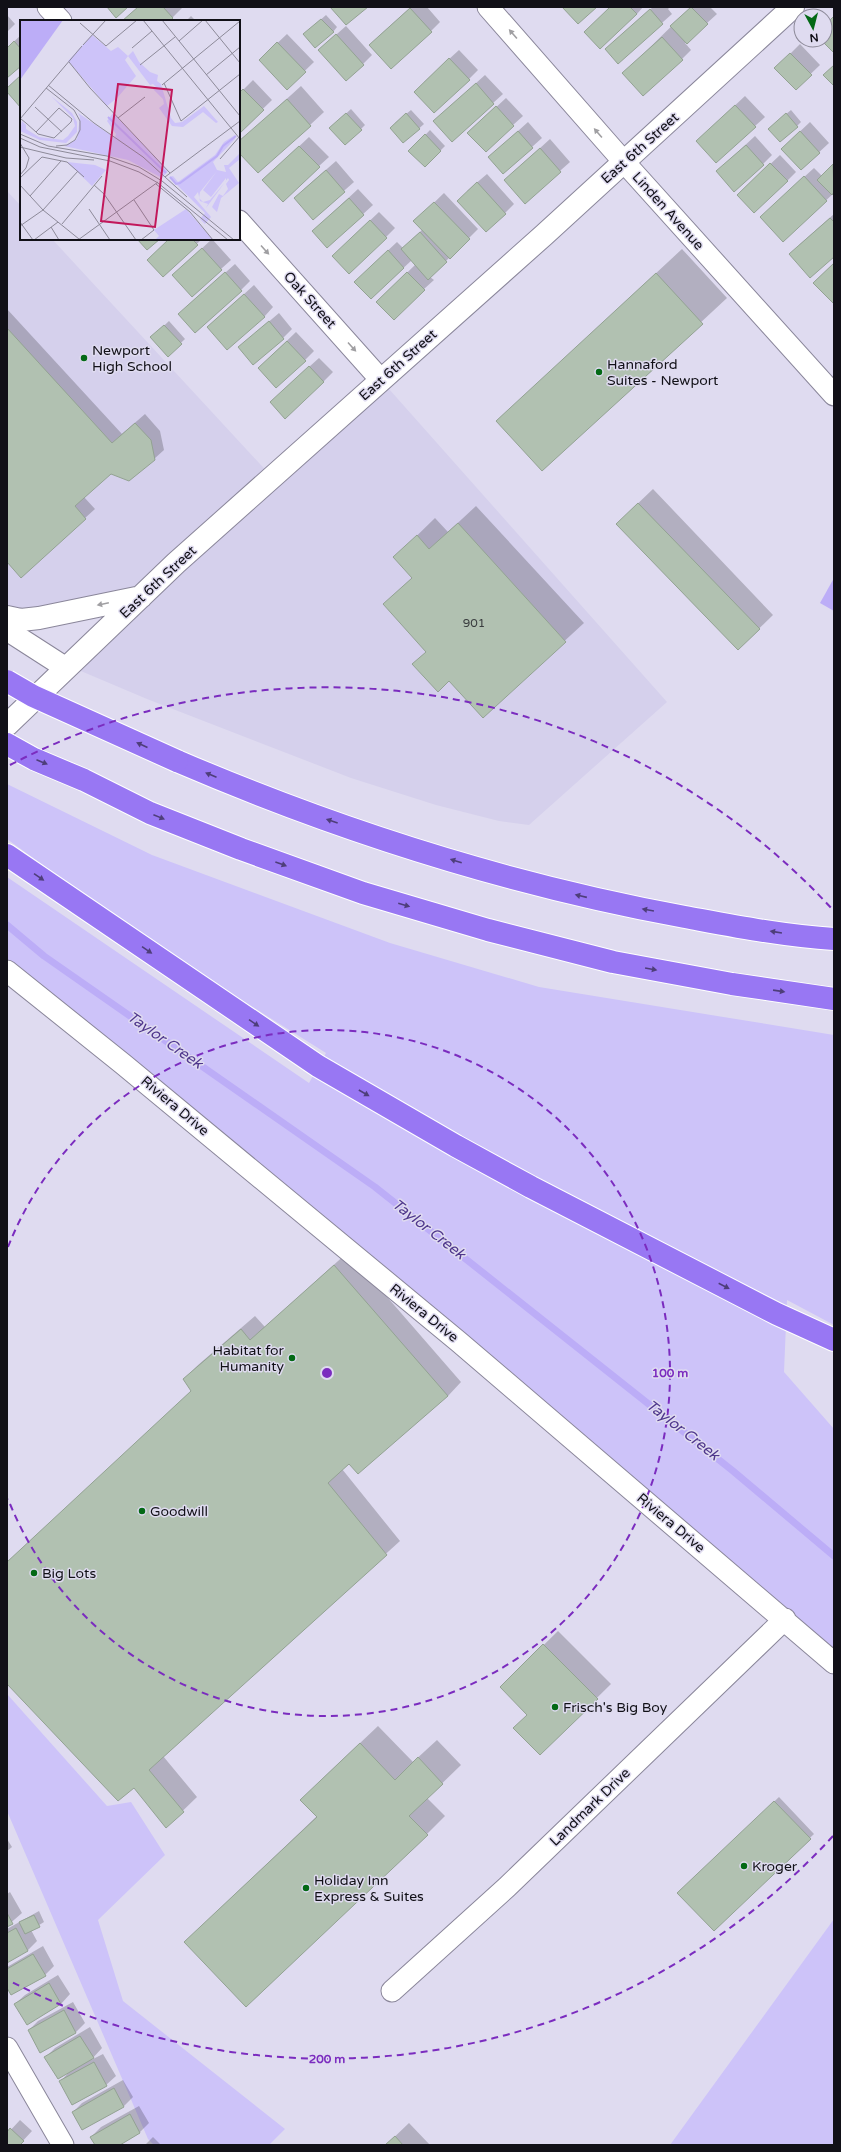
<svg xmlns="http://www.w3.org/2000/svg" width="841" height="2152" font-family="'Varela Round',sans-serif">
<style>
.built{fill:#d5d0ec}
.green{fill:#cdc3f9}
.water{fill:#bcadf7}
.shadow{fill:#0003}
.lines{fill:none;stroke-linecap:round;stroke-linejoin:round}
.stream{stroke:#bcadf7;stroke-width:7}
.building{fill:#b1c1b1;stroke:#93a293}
.street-casing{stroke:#8a869a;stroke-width:23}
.secondary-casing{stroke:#8a869a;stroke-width:24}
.highway-casing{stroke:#fff;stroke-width:24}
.street{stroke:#fff;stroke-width:21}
.secondary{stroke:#fff;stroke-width:22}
.highway{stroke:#9877f3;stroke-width:22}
.highway-bridge-casing{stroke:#fff;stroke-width:24;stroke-linecap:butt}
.highway-bridge{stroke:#9877f3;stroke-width:22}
.oneway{fill:#a09fa2}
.oneway2{fill:#4e3e7a}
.ring{fill:none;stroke:#7b2cbf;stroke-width:2;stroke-dasharray:7 5}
.poi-dot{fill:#036915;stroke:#dfdbf0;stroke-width:1.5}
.labels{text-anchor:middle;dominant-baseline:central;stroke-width:3;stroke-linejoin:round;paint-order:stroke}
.number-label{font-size:12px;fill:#393c3e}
.street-label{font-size:14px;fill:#111017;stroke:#dfdbf0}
.poi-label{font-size:14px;fill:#111017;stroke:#dfdbf0;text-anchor:start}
.water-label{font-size:15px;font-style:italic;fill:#50388d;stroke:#dfdbf0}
.inset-river{fill:none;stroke:#bcadf7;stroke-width:2}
.inset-road{fill:none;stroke:#8d8a99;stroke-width:1}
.view{fill:#c2185b;fill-opacity:0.15;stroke:#c2185b;stroke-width:2}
.inset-edge{fill:none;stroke:#111017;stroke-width:2}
.centre{fill:#7b2cbf;stroke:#dfdbf0;stroke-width:2}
.ring-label{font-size:12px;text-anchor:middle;font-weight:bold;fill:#7b2cbf;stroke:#dfdbf0;stroke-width:3;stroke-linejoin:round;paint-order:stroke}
</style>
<rect width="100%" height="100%" fill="#dfdbf0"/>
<path class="built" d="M7,191L21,206V239H52L272,477L381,380L667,702L529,825L499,821L436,805L351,778L147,699L69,666L140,597L7,617Z"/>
<path class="green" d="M7,784L152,855L390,943L539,987L834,1035V1325L787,1300L784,1372L834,1429V1663L7,971V877L309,1083L326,1053L200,974L120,921L7,839Z
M7,1694L107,1806L131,1802L165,1855L98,1920L123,2001L285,2129L269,2145H154L148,2139L7,1811Z
M834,1919V2145H670Z"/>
<path class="water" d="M834,578V611L820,603Z"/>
<path class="shadow" d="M138,7H181L182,8L169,21H123Z
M411,7H427L440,22L431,31L379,36Z
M611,7H643L637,14Z
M653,7H670L668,9L672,14L618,62L616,40Z
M691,7H710L717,14L685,43L691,50L682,59L633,64Z
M7,15L15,24L7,32Z
M326,15L337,27L333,32L309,30Z
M191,16L196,21H186Z
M346,26L372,55L363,64L329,41Z
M287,34L314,62L287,88L269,51Z
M21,35V64L7,77V48Z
M800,44L820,65L796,88L776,68Z
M459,50L478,70L469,79L424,82Z
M485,75L503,94L452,140L444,112Z
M253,80L272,100L239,132V94Z
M301,86L324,112L310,125L239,151V142Z
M745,96L765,117L755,126L697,141Z
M506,98L523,116L513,125L478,124Z
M351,109L365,125L361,129L335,124Z
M411,110L424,124L404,142L395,123Z
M791,110L801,122L797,126L774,124Z
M528,122L542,138L503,173L489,157Z
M810,122L829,143L801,169L792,139Z
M430,130L445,146L425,166L410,151Z
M755,136L772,155L763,164L727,162Z
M309,137L329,157L319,166L273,171Z
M550,139L570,162L525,202L505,180Z
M780,155L796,172L787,181L747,186Z
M336,161L354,182L313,218L304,189Z
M834,164V193L783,240L770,208L814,168L822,176Z
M487,174L514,204L505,213L467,191Z
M358,189L373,205L327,247L313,231Z
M444,193L478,229L430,277L434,280L424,289L377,302L416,264L412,260L371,298L365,272L397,242L403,248L423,229L415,221Z
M379,212L395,228L386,237L342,247Z
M834,214V255L799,245Z
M170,239H202L163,276Z
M212,239L231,260L192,295L183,266Z
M682,249L727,298L542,470L497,421Z
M235,264L250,281L241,290L189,305Z
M254,285L273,307L264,317L208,327Z
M7,309L122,434L145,414L160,431L164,450L154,459L111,473L84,497L95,509L21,576L7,561Z
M279,313L292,329L283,338L239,347Z
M169,321L185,339L168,355L152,337Z
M296,332L314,351L305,360L268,359Z
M319,358L333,372L323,382L280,393Z
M653,489L773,615L738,649L631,510Z
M476,506L584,623L483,716L450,680L414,664L427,651L384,604L413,577L395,557L435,518L448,532Z
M348,1252L461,1382L448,1396L342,1469L400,1541L163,1756L197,1797L166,1827L134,1786L7,1682V1563L192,1391L184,1379L198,1365L255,1316L265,1327Z
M558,1631L611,1684L540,1754L529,1714L501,1687Z
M378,1726L413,1762L437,1740L461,1765L427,1798L445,1816L427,1834L185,1942L317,1816L319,1782Z
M779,1797L814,1834L714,1930L679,1893Z
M7,1839L12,1847L7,1851Z
M10,1892L22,1913L7,1926V1894Z
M39,1911L44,1922L31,1930L37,1941L28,1950L7,1962V1929Z
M43,1946L54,1966L45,1975L7,1986V1967Z
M58,1975L70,1994L61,2004H15L25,1995Z
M73,2002L85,2023L76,2032L41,2052L29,2030L38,2021Z
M90,2027L102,2048L91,2060L103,2054L116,2076L106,2085L60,2082L69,2072L46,2057L55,2048Z
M123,2080L133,2097L124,2106L83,2129L73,2112L82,2103Z
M139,2106L149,2123L140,2132L117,2145H96L91,2137L101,2127Z
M20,2120L32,2131L19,2145H7V2134Z
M409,2123L430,2145H386Z
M153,2137L161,2145H145Z"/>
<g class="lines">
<path class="stream" d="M7,925L44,956L375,1187L733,1471L834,1556"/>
</g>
<path class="building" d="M107,7H128L116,18Z
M138,7H163L173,18L170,21H122Z
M330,7H368L346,25Z
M562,7H597L578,24Z
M610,7H630L637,14L600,49L584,32Z
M691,7L708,24L687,44L670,26Z
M410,8L432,32L391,69L369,45Z
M650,9L663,24L618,64L605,49Z
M834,16V53L821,40H825V25Z
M321,19L334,32L315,48L303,34Z
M336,34L364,65L346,81L318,50Z
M662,37L683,60L643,96L622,73Z
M14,41L21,49V66L7,78V48Z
M277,42L306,72L287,90L259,60Z
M790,53L812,75L796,90L774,68Z
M449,58L470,80L434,113L414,92Z
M834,65V86L823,75Z
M21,75V108L7,92V88Z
M476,83L494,104L452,142L433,121Z
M243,89L264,110L239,134V93Z
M287,99L311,126L258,173L239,153V141Z
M735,105L756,127L716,163L696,141Z
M496,106L514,126L486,152L467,133Z
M346,113L362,130L345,145L329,128Z
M406,113L420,129L403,143L390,128Z
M786,113L798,127L780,142L768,129Z
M518,131L533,148L503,174L488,157Z
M800,131L820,153L801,170L781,149Z
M425,134L441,151L425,167L408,151Z
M746,145L764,165L734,192L716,171Z
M299,146L320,167L283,202L262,180Z
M540,148L561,172L525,204L504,180Z
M770,163L788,181L754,213L737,195Z
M833,164L834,192L832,195L817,180Z
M326,170L345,192L313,220L294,198Z
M804,176L827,201L783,242L760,217Z
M477,182L506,214L486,232L457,201Z
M349,198L364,215L327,248L312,231Z
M434,202L470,239L450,259L413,221Z
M830,218L834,222V257L810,278L789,254Z
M370,220L387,238L349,274L332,256Z
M420,232L447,262L428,280L401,249Z
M137,239H160L147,250Z
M169,239H192L198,245L163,277L147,260Z
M202,248L222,270L192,297L172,275Z
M388,250L404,268L371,299L354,282Z
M834,263V304L813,283Z
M225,272L242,291L195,333L178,314Z
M407,272L425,290L394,320L376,302Z
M656,273L703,324L542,471L496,421Z
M244,294L265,317L227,350L207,327Z
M269,321L284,339L253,365L238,347Z
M164,325L182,344L168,357L150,337Z
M7,328L112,443L135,423L151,440L155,460L129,481L111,474L75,506L86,519L21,578L7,562Z
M287,341L306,361L276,388L258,368Z
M309,366L324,382L285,419L270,402Z
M638,503L760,629L738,650L616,524Z
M458,523L566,642L483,718L449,681L438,692L412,664L426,652L383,604L412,578L393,557L417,535L429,549Z
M334,1265L448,1396L358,1474L349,1464L328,1483L387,1555L149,1770L184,1812L166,1828L134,1788L118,1801L7,1684V1562L191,1391L183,1379L241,1329L250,1340Z
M543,1644L598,1699L540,1755L513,1728L527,1715L500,1687Z
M360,1743L395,1780L418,1757L443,1784L409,1816L428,1835L246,2007L184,1942L317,1817L300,1800Z
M774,1801L811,1839L714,1931L677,1893Z
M7,1913L13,1924L7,1927Z
M34,1915L40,1927L25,1934L19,1922Z
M16,1928L28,1951L7,1963V1933Z
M33,1954L46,1976L11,1995L7,1988V1969Z
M49,1983L61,2004L27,2025L14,2004Z
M64,2010L76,2033L40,2053L28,2030Z
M80,2036L94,2058L58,2079L44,2057Z
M94,2062L107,2086L72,2105L59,2081Z
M114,2088L124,2107L82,2130L72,2112Z
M130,2114L140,2133L120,2145H95L90,2137Z
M10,2128L24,2141L20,2145H7V2132Z
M395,2136L403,2145H385Z"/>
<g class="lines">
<g class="street-casing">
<path id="street" d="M48,7L61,21
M488,7L624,162L834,395
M239,221L381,380
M7,630L66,668
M7,971L123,1064L459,1342L834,1663
M392,1991L507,1887L785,1619
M7,2048L63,2145"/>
</g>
<g class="secondary-casing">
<path id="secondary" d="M7,617L21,620L39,618L141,597
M7,725L176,563L544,235L793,7"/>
</g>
<g class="highway-casing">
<path id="highway" d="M7,744L34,759L84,780L150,813L241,849L363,893L488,930L613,962L732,984L834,999
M177,761C340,831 511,885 685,917C734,926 784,936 834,939
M7,855L318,1066L456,1146L531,1187L777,1314L834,1340"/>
</g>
<use href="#street" class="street"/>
<use href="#secondary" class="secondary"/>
<use href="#highway" class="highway"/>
<g class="highway-bridge-casing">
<path id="highway-bridge" d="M7,681L33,696L177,761"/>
</g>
<use href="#highway-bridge" class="highway-bridge"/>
</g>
<defs><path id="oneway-solid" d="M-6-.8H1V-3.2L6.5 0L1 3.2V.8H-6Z"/></defs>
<g class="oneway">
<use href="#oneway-solid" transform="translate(513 34) rotate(-131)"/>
<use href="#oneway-solid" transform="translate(598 133) rotate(-131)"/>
<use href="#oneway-solid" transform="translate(265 250) rotate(48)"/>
<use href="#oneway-solid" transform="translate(352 347) rotate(48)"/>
<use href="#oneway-solid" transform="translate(103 604) rotate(168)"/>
</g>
<g class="oneway2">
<use href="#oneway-solid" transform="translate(142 745) rotate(-156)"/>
<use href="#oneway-solid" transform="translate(42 762) rotate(23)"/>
<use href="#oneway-solid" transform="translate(211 775) rotate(-157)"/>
<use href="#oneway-solid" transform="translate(159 817) rotate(22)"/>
<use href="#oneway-solid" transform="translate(332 821) rotate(-161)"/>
<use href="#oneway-solid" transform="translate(456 861) rotate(-163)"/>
<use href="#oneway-solid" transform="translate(281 864) rotate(20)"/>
<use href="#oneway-solid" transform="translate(39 877) rotate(34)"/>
<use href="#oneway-solid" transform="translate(581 896) rotate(-167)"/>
<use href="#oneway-solid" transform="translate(404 905) rotate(16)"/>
<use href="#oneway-solid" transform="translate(648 910) rotate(-170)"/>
<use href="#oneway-solid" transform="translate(776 932) rotate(-171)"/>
<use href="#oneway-solid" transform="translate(147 950) rotate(34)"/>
<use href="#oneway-solid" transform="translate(651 969) rotate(10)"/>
<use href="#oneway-solid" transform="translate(779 991) rotate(8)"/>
<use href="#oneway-solid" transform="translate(254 1023) rotate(34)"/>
<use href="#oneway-solid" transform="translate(364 1093) rotate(30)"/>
<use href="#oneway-solid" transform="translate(724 1286) rotate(27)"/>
</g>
<g class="ring">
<path d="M8 1247A343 343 0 1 1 8 1499"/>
<path d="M833 1836A686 686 0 0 1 10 1981M10 765A686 686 0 0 1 833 910"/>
</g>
<g class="poi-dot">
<circle cx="84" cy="358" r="4"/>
<circle cx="599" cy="372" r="4"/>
<circle cx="292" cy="1358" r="4"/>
<circle cx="142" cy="1511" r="4"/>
<circle cx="34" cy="1573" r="4"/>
<circle cx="555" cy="1707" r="4"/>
<circle cx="744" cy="1866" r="4"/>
<circle cx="306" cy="1888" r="4"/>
</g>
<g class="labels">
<g class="number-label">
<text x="474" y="623">901</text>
</g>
<g class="street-label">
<text transform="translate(640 148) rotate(-42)">East 6th Street</text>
<text transform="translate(668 211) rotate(48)">Linden Avenue</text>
<text transform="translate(310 300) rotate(48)">Oak Street</text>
<text transform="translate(398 365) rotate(-42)">East 6th Street</text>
<text transform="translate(158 582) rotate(-43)">East 6th Street</text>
<text transform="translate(175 1106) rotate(40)">Riviera Drive</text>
<text transform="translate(424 1313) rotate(39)">Riviera Drive</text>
<text transform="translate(671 1523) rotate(40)">Riviera Drive</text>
<text transform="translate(590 1807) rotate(-44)">Landmark Drive</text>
</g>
<g class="poi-label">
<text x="92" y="350">Newport<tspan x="92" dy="16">High School</tspan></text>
<text x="607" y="364">Hannaford<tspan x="607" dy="16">Suites - Newport</tspan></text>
<text x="284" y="1350" text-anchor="end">Habitat for<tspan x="284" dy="16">Humanity</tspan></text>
<text x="150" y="1511">Goodwill</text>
<text x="42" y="1573">Big Lots</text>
<text x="563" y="1707">Frisch's Big Boy</text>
<text x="752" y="1866">Kroger</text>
<text x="314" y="1880">Holiday Inn<tspan x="314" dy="16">Express &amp; Suites</tspan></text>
</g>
<g class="water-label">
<text transform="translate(165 1040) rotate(35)">Taylor Creek</text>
<text transform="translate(429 1229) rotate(38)">Taylor Creek</text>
<text transform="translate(683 1430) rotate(38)">Taylor Creek</text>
</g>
</g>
<g transform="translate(20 20)">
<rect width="220" height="220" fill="#dfdbf0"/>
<path d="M72,15L91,31L98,27L108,36L113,31L119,42L130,52L138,55L137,61L141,64L151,98L155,103L162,102L184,86L198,102L196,103L183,92L163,107L152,106L139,88L144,84L143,79L133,69L136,67L133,64L130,65L108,36L105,40L116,56L97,78L87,86L48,41ZM31,76L52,93L57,102V112L46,123L20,120L0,111L2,101L6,105V109L19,117L43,120L48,116L55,106L53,98ZM58,93L95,118L96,114L87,101L93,93L148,151L142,158L108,140L44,126L57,119L60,97ZM215,115V119L193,142L197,150L206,152L204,145H208L219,134V127L220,139L209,148L219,163L201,178L197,192L192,187L199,174L203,176L208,169L206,164L209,160L208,158L186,188L188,184L180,181L178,172L174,177L191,197L185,204L180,199L185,193L149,157L153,156L158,162L195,135L204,122ZM197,151L183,170L191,177L206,158V161L190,180L183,182L179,178L180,172ZM47,142L75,145L86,150L72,166ZM166,189L193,220H135L139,216L134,210Z" fill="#cdc3f9" fill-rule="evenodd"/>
<path d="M0,0H43L0,60Z" fill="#bcadf7"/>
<path class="inset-river" d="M88,97L146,153M150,157L156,164L160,163L197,136L203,126L216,116"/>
<path class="inset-road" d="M123,0L220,119M142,0L220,96M185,0L220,43M60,3L86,26L117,0M159,21L183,0M63,25L86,0M112,28L132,11M49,42L70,68L150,153M120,45L155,17M186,55L220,27M144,63L161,101L220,54M28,65L74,103L123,137L167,177M142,65L220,1M26,68L54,90L60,101V110L55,120L47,125L36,126M15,87L42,112M98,98L125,77M0,99L62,26M1,99L6,103L16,112L18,114L34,118L51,102L52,99L39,88L16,112M0,114L28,126L87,136L119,147L142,161L214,220M0,118L20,127L90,141L119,152L138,163L208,220M0,123L9,138L6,148L0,155M0,127L46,138L74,140M200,139L220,116M145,157L220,101M0,158L22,137L47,142L64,157M136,164L170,192L193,220M0,165L23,190L59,219M74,165L84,174L116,220M10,176L41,141M114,180L134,210L121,220M69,189L90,220M0,202L13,220M42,204L82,156M0,206L23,190L58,151M31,207L39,220M14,220L38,202M58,220L138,162"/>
<path class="view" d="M98,64L152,70L135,207L81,201Z"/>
<rect width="220" height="220" class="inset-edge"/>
</g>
<circle cx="327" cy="1373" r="6" class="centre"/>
<g class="ring-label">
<text x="670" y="1377">100 m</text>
<text x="327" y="2063">200 m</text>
</g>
<rect width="841" height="2152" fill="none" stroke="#111017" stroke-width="16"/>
<g transform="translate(813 28) rotate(173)"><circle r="19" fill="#dfdbf0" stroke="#8d8a99"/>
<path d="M0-3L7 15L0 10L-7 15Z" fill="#036915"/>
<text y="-6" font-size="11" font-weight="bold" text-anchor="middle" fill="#111017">N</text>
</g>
</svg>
